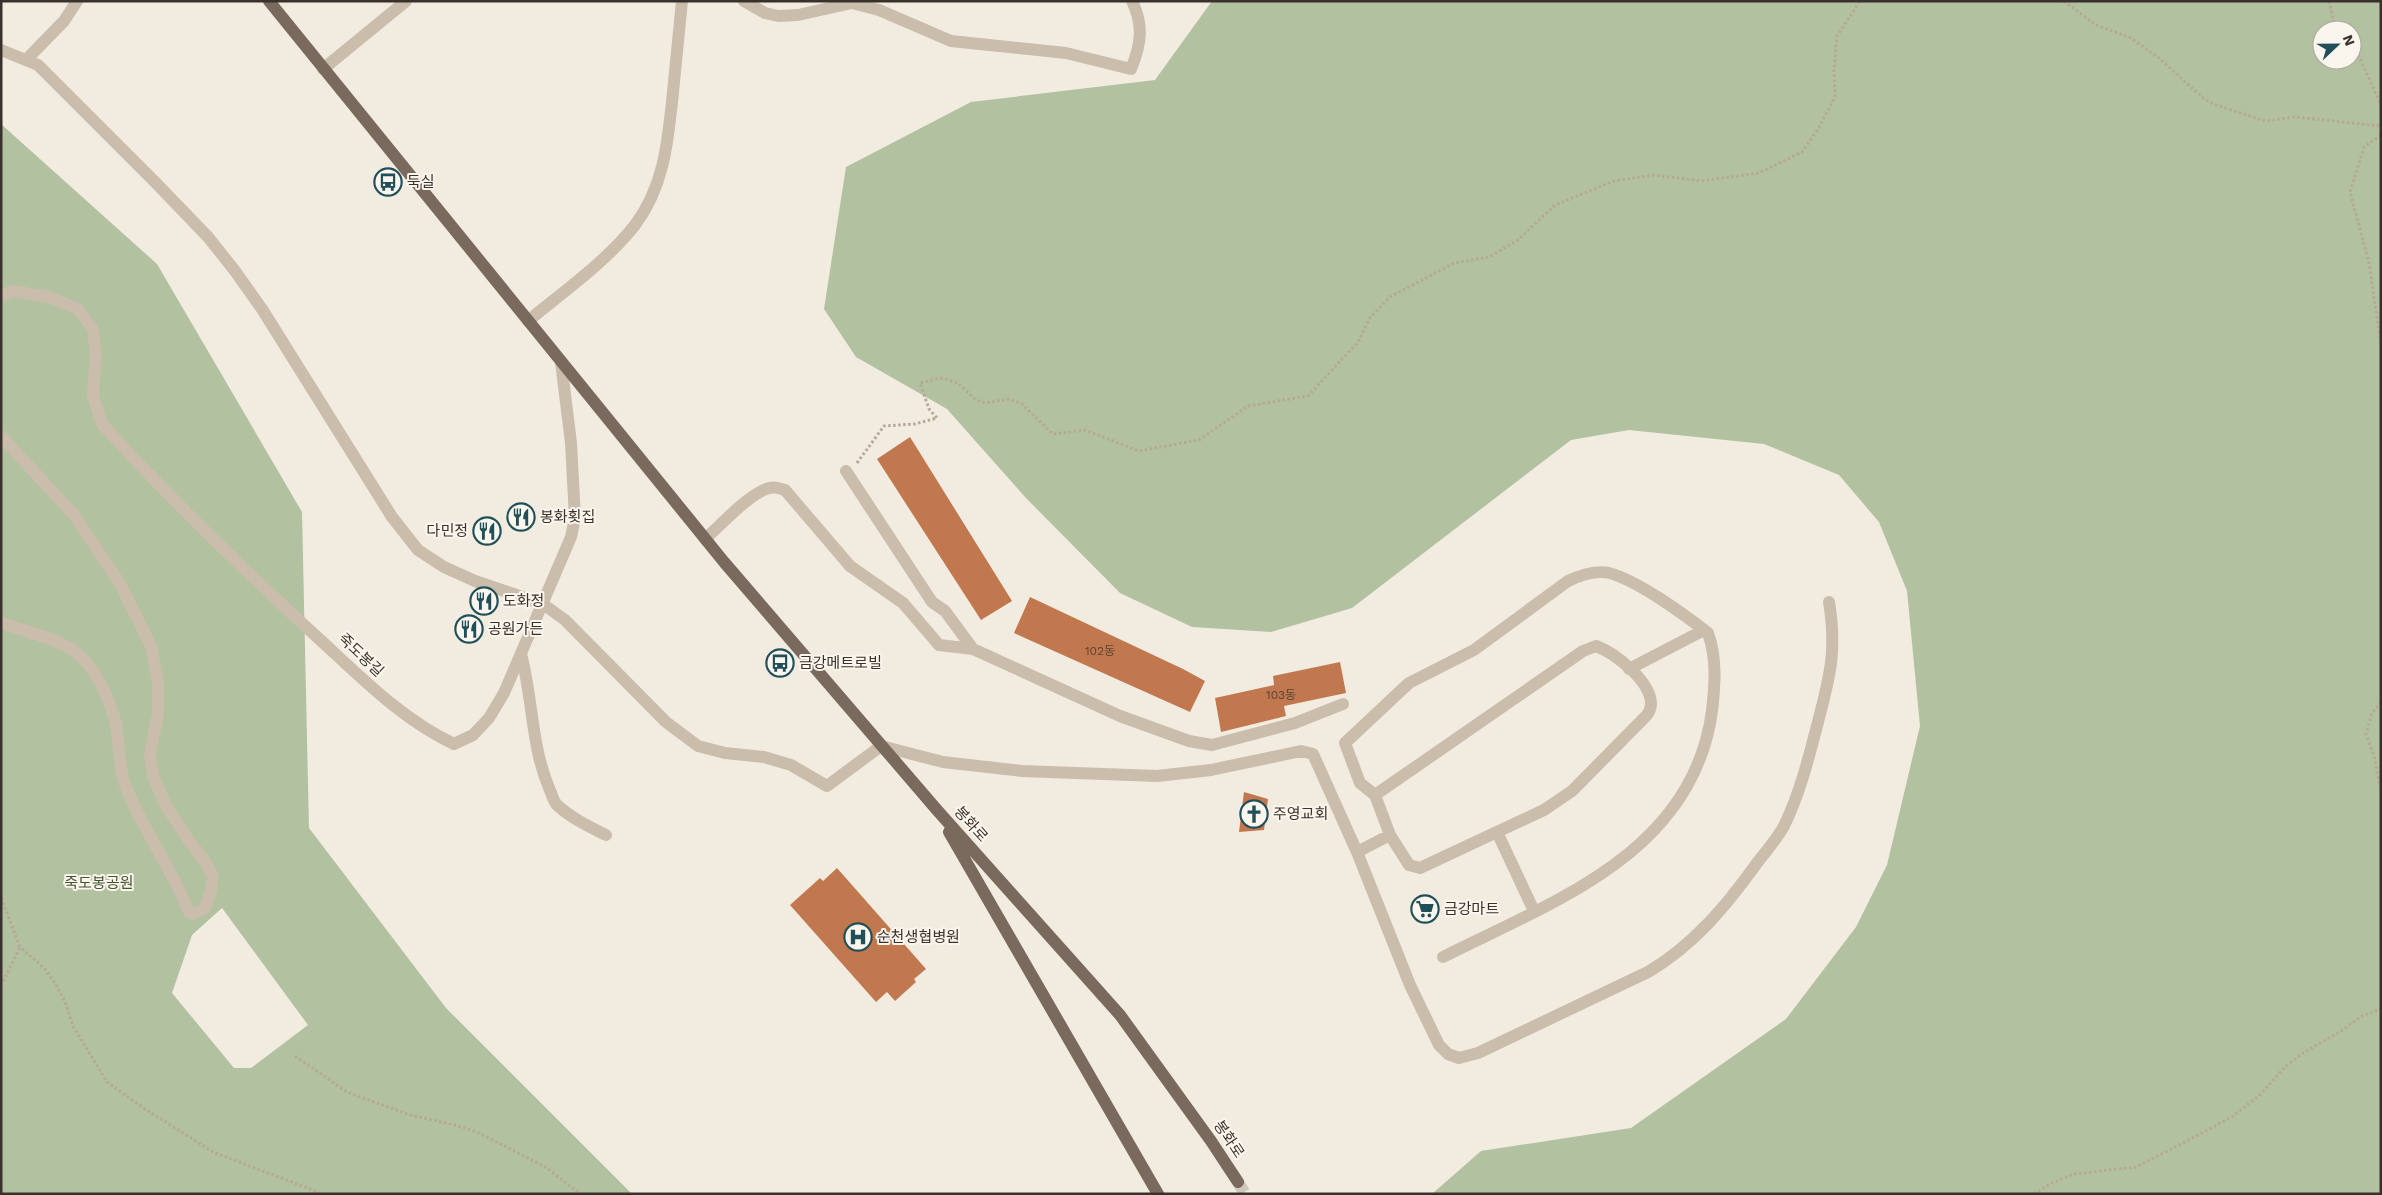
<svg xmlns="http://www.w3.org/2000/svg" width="2382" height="1195" font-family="'Work Sans','Noto Sans KR',sans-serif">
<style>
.green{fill:#b2c1a0;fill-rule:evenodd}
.building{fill:#c1784f}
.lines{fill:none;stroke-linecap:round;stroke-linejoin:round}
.major-tunnel{stroke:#cdc7bc;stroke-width:12;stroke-dasharray:12 6;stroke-linecap:butt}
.path{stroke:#b6a896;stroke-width:3;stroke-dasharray:2.5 2.5;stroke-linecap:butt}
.minor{stroke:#cabdac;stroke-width:12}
.major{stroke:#7a6a5d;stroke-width:12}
.labels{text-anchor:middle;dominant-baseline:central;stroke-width:4;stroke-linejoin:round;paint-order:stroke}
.number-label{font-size:12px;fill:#5b4334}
.poi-label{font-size:15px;fill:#39312b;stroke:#faf5ed;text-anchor:start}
.street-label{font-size:15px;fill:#39312b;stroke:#faf5ed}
.park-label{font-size:15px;fill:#43562f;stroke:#faf5ed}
</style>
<rect width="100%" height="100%" fill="#f2ece0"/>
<path class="green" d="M1212,1H2381V1194H1432L1481,1151L1631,1128L1786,1019L1856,927L1887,865L1920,726L1907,591L1879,522L1839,475L1764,444L1629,430L1571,440L1352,608L1271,632L1192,627L1120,593L1025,497L947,409L856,357L824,309L846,167L971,102L1155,80ZM2322,30H2352V60H2322Z
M1,124L157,264L302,512L309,828L446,1008L632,1194H1ZM222,908L308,1025L251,1068H234L172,993L192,935Z"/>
<path class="building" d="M910,437L1012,601L981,620L877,459Z
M1030,597L1183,669L1205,681L1190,712L1014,633Z
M1340,662L1346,693L1284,706L1286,716L1221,732L1215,698L1274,685L1273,676Z
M1244,792L1268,799L1264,830L1239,832Z
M837,868L926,969L914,979L916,982L895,1001L887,992L876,1002L790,905L820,878L823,881Z"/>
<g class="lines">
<path class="major-tunnel" d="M1238,1182L1245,1194"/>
<path class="path" d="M2064,1L2096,25L2131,38L2159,58L2202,97L2213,104L2265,121L2295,117L2381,126
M2329,1L2335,26L2340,30
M2352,41L2381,105
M2381,135L2364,147L2350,192L2369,263L2381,344
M857,463L884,426L915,424L937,418L929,409L920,383L941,378L958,383L976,400L985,403L1009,399L1022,404L1053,434L1085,430L1139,451L1199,440L1248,406L1308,396L1358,342L1370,318L1390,297L1454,263L1489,257L1518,240L1555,205L1614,181L1654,175L1701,181L1759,173L1802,152L1818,129L1835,97L1834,70L1837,36L1860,1
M2381,702L2372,713L2366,734L2374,756L2381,790
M1,898L20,947L45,969L56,985L66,1004L73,1026L107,1082L142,1107L213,1152L323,1194
M1,986L20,947
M295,1056L347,1092L410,1115L455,1125L477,1132L547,1168L580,1194
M2034,1194L2052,1183L2074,1174L2136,1167L2187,1141L2233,1116L2260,1095L2286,1066L2303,1053L2338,1033L2362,1016L2381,1009"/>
<path class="minor" d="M744,1L765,13L778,16L798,15L852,3L879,10L951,41L1066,53L1131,69C1141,45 1144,25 1132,1
M1,50L38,65L156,183L208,237L235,271L262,309L392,517L418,550L444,567L475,581L543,604L565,620L666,722L698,746L725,753L764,757L791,765L827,786L881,746L943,762L1022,771L1157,776L1211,770L1301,751L1313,754L1357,852L1410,985L1439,1045L1448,1054L1459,1058L1478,1053L1648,972C1694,945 1726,906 1757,863C1766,851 1777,839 1784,826C1800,793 1809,757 1818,722C1830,676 1837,650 1829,602
M26,60L64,21L77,1
M323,69L406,1
M1,296L12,291L49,297L78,309L93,329L96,355L93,396L102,424C170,499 243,569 317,637C360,676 401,719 454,744L473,735L489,718L504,693L571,537L575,518L571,443L561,362
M528,321C564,291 606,262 635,225C665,185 668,139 673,92C676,62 679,31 682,1
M1,436L74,515L119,582L151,646L158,683V714L150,754L153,776L166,806L189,841L205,861L213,876L211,891L205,908L193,914L189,912C172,868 143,831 126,787C117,766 121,741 115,720C107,692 90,656 62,644C43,635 21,630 1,623
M846,471L932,602L945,611L973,649
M705,539C722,524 746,497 766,489C773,486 779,488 785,490L850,566L903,603L939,645L973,649L1120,716L1189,741L1212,745L1295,723L1343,704
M521,654C533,699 531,745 549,788C552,794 553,801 557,805C571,818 590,827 606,835
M1629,669L1704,630
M1375,795L1583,651L1596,646C1615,653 1651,681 1651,704C1651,707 1649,712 1647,715L1572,791L1544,810L1420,868L1409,865L1390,835
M1497,832L1534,911
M1357,852L1390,835L1375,795L1360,783L1345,743L1409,683L1474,650L1568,581C1581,575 1596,570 1609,573C1637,580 1685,615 1708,633C1717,658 1715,685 1712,711C1693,853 1554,901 1443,957"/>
<path class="major" d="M269,1L724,562L937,810L1120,1015L1211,1141L1238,1182
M949,832L1158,1194"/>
</g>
<defs>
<g id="bus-ring" transform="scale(1.4375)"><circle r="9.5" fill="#faf5ed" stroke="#214f59" stroke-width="1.5"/><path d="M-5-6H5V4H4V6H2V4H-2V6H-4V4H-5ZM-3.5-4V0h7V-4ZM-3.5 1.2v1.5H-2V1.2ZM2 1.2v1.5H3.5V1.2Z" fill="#214f59"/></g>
<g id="restaurant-ring" transform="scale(1.4375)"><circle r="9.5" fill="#faf5ed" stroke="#214f59" stroke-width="1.5"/><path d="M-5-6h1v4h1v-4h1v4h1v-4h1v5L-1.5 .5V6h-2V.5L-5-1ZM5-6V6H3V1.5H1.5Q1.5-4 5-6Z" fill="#214f59"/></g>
<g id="church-ring" transform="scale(1.4375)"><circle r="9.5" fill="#faf5ed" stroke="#214f59" stroke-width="1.5"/><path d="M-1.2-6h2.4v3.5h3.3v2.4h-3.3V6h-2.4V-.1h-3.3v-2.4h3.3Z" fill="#214f59"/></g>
<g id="supermarket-ring" transform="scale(1.4375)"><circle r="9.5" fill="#faf5ed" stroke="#214f59" stroke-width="1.5"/><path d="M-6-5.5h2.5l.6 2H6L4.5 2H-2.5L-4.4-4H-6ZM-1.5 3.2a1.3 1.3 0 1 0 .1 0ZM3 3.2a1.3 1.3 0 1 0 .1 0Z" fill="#214f59"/></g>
<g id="hospital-ring" transform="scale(1.4375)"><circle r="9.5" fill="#faf5ed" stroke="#214f59" stroke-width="1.5"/><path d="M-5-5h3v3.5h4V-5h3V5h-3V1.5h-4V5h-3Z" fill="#214f59"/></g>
</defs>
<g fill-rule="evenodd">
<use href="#bus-ring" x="388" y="182"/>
<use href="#restaurant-ring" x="521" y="517"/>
<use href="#restaurant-ring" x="487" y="531"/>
<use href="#restaurant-ring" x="484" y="601"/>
<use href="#restaurant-ring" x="469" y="629"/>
<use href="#bus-ring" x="780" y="663"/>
<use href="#church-ring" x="1254" y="814"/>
<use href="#supermarket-ring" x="1425" y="909"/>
<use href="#hospital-ring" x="858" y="937"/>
</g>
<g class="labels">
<g class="number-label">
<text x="1100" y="651">102동</text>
<text x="1281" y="695">103동</text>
</g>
<g class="poi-label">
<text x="407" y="182">둑실</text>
<text x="540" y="517">봉화횟집</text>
<text x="468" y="531" text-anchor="end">다민정</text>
<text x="503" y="601">도화정</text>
<text x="488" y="629">공원가든</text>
<text x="799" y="663">금강메트로빌</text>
<text x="1273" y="814">주영교회</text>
<text x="1444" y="909">금강마트</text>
<text x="877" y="937">순천생협병원</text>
</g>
<g class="street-label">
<text transform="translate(361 655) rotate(43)">죽도봉길</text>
<text transform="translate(971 824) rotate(48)">봉화로</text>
<text transform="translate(1229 1139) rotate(56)">봉화로</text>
</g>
<g class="park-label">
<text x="99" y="883">죽도봉공원</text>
</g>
</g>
<rect width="2382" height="1195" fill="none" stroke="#39312b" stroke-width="5"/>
<g transform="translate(2337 45) rotate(68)"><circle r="24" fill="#faf5ed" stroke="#ada79f"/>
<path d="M0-4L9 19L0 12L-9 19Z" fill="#214f59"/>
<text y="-8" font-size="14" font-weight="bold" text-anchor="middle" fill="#39312b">N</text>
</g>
</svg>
